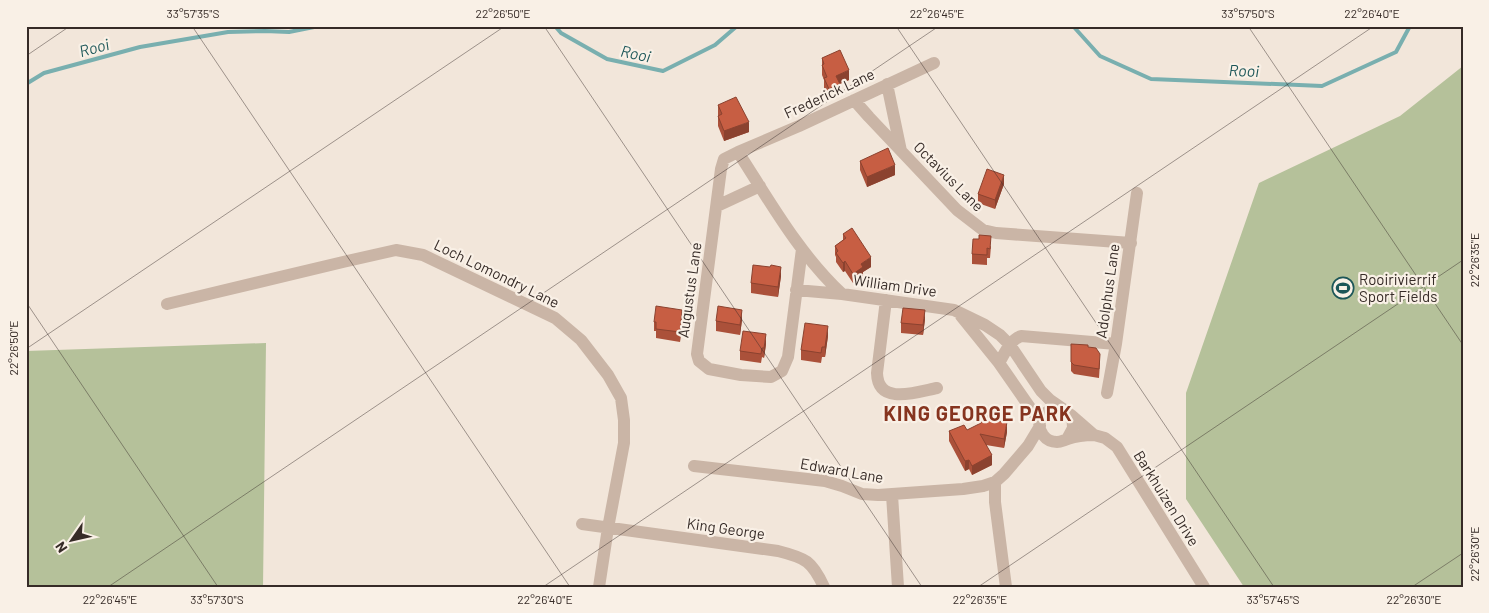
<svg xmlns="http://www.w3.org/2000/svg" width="1489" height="613" font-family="Barlow,sans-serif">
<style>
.green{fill:#b5c19a}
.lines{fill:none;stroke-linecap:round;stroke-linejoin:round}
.stream{stroke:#79afaf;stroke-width:4}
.street{stroke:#cab5a6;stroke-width:12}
.wall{fill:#ab513a}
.shaded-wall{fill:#8b422f}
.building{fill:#c75e43;stroke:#8b422f}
.ticks{fill:none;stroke:#362b27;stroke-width:1;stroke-opacity:0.45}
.labels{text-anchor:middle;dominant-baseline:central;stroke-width:4.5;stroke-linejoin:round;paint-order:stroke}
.street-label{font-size:15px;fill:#362b27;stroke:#f9f0e6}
.poi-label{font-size:15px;fill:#362b27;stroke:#f9f0e6;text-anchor:start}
.water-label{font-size:16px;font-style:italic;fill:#1c5658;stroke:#f9f0e6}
.district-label{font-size:20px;font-weight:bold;letter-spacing:1px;fill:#86341f;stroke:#f9f0e6}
.neatline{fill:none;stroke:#362b27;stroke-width:2}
.ticks-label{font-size:12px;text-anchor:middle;fill:#362b27}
</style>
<rect width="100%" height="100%" fill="#f2e6da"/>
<path class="green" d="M1463,66V587H1244L1186,499V393L1259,183L1400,116Z
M266,343L263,587H26V351Z"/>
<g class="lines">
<path class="stream" d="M555,26L561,33L607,59L663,71L715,45L737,26
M1073,26L1100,56L1151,79L1322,86L1396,52L1410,26
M26,84L44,73L140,47L228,32L265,31L289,32L319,26"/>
<path class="street" d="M887,84L901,151
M854,100L869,117L957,210L983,230L996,233L1131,243
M738,152C769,200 799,254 842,294L954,310L985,325L1000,335L1010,345L1041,391L1050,400L1063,409
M717,206L760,186
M802,249L788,357L782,371L771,377L741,375L709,369L699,361L697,354L721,169L724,159L738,152L799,126L934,63
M796,290L842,294
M886,300L877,373C878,406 917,392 937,388
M167,304L343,262L396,250L423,255L555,318L581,340L608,375L621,398L624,420V443L608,528L599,587
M961,316L999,363L1040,422
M999,363C1005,353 1009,341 1021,336L1116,344
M1107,393L1116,344L1137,193
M1071,415L1094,435L1105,438L1117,447L1204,587
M1067,439L1073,428C1074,394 1026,411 1043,435C1046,439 1051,442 1057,442C1061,442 1064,440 1068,439C1076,436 1085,435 1094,435
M694,466L825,481L842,486L862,494L878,495L963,489L983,486L995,482L1004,474L1028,446L1040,426
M995,482V502L1006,587
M892,495L898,587
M582,524L778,551C806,558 812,561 824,587"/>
</g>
<path class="wall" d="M822,58L849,80L840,84V94L829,99L824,88V80L822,75Z
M718,105L749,132L724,141L718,126Z
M860,161L895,175L867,187L860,170Z
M1004,184L995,209L978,203V194Z
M843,234L871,267L863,272V277L853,283L845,271L843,272L836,262V257L835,255V246L843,240Z
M991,246L990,258H987V265L972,264V254Z
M770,267L781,276L778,297L751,293V283Z
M925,319L923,335L901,333V323Z
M682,320L680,342L656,338V331H654V322Z
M742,320L740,335L716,331V321Z
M828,336L825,357H822L821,363L801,360V350Z
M766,344L764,358L762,357L761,363L740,360V351Z
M1071,344L1088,347L1100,363L1099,378L1074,374L1071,371Z
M999,421L1007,432L1004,448L986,445L992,465L972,475L969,469L965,471L949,441V431L967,430Z"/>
<path class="shaded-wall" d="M849,70V80L836,85V76Z
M840,84V94L829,99V89Z
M749,122V132L724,141V131Z
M895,165V175L867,187V177Z
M1004,175V184L995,209V200Z
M871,257V267L863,272V277L853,283V274L861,264Z
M845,261V271L843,272V263Z
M781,267V276L778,297V287Z
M682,310V320L680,342V332Z
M742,310V320L740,335V325Z
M925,310V319L923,335V325Z
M828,326V336L825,357V347Z
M766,334V344L764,358V348Z
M1007,422V432L1004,448V439Z
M992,455V465L972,475V466Z
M969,460V469L965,471V461Z"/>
<path class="building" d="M840,50L849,70L836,76L840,84L829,89L824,78L827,77L822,65L824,64L822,58Z
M736,97L749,122L724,131L718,116L722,114L718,105Z
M888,148L895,165L867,177L860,161Z
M987,169L1004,175L995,200L978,194Z
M852,228L871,257L861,264L863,267L853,274L845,261L843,263L836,253L838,251L835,246L846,238L843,234Z
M979,235L991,236L990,249L987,248V255L972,254L973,239H979Z
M753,265L770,267L771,265L781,267L778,287L751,283Z
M656,306L682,310L680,332L656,329V322H654Z
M718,306L742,310L740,325L716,321Z
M903,308L925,310L923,325L901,323Z
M805,323L828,326L825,347H822L821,353L801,350Z
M743,331L766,334L764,348H762L761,354L740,351Z
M1071,344L1088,345V347L1096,348L1100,354L1099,369L1074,365L1071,362Z
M986,408L999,410L997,421L1007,422L1004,439L980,434L992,455L972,466L969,460L965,461L949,431L964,425L967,430L981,423L982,418H985Z"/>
<path class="ticks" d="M192,26L570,587M544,26L922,587M896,26L1274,587M1248,26L1463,345M26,56L70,26M26,302L218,587M26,349L505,26M108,587L939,26M543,587L1374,26M978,587L1463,260M1412,587L1463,553"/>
<defs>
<g id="stadium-ring" transform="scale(1.125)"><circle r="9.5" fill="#f9f0e6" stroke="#1c5658" stroke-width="1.5"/><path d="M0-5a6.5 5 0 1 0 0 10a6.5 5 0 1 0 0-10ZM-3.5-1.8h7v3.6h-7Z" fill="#1c5658"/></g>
</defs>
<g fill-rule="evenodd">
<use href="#stadium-ring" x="1343" y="288"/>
</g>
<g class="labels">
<g class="street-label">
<text transform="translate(829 93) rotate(-25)">Frederick Lane</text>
<text transform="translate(949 176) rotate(45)">Octavius Lane</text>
<text transform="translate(497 273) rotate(26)">Loch Lomondry Lane</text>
<text transform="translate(895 285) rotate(8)">William Drive</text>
<text transform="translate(689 290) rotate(-82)">Augustus Lane</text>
<text transform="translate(1107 291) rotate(-82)">Adolphus Lane</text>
<text transform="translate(842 470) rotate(10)">Edward Lane</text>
<text transform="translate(1167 498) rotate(58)">Barkhuizen Drive</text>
<text transform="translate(726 528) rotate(8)">King George</text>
</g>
<g class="poi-label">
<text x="1359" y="279">Rooirivierrif<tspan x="1359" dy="17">Sport Fields</tspan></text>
</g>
<g class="water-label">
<text transform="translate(94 47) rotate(-15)">Rooi</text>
<text transform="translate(636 53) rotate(12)">Rooi</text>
<text transform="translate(1244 70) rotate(2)">Rooi</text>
</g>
<g class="district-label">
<text x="978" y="413">KING GEORGE PARK</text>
</g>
</g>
<rect width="1489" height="613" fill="none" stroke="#f9f0e6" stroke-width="55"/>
<g transform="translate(72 540) rotate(236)" stroke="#f9f0e6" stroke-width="4" paint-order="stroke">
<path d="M0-4L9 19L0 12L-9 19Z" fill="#362b27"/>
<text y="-8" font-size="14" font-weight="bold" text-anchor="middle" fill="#362b27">N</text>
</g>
<rect x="28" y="28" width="1434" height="558" class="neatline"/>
<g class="ticks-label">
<text x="193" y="18">33°57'35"S</text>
<text x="503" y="18">22°26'50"E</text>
<text x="937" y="18">22°26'45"E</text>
<text x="1248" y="18">33°57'50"S</text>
<text x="1372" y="18">22°26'40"E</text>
<text transform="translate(1475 260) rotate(-90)" y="4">22°26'35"E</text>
<text transform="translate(14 348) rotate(-90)" y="4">22°26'50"E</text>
<text transform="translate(1475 554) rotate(-90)" y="4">22°26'30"E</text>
<text x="110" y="604">22°26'45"E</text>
<text x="217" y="604">33°57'30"S</text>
<text x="545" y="604">22°26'40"E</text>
<text x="980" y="604">22°26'35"E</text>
<text x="1273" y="604">33°57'45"S</text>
<text x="1414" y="604">22°26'30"E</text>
</g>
</svg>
